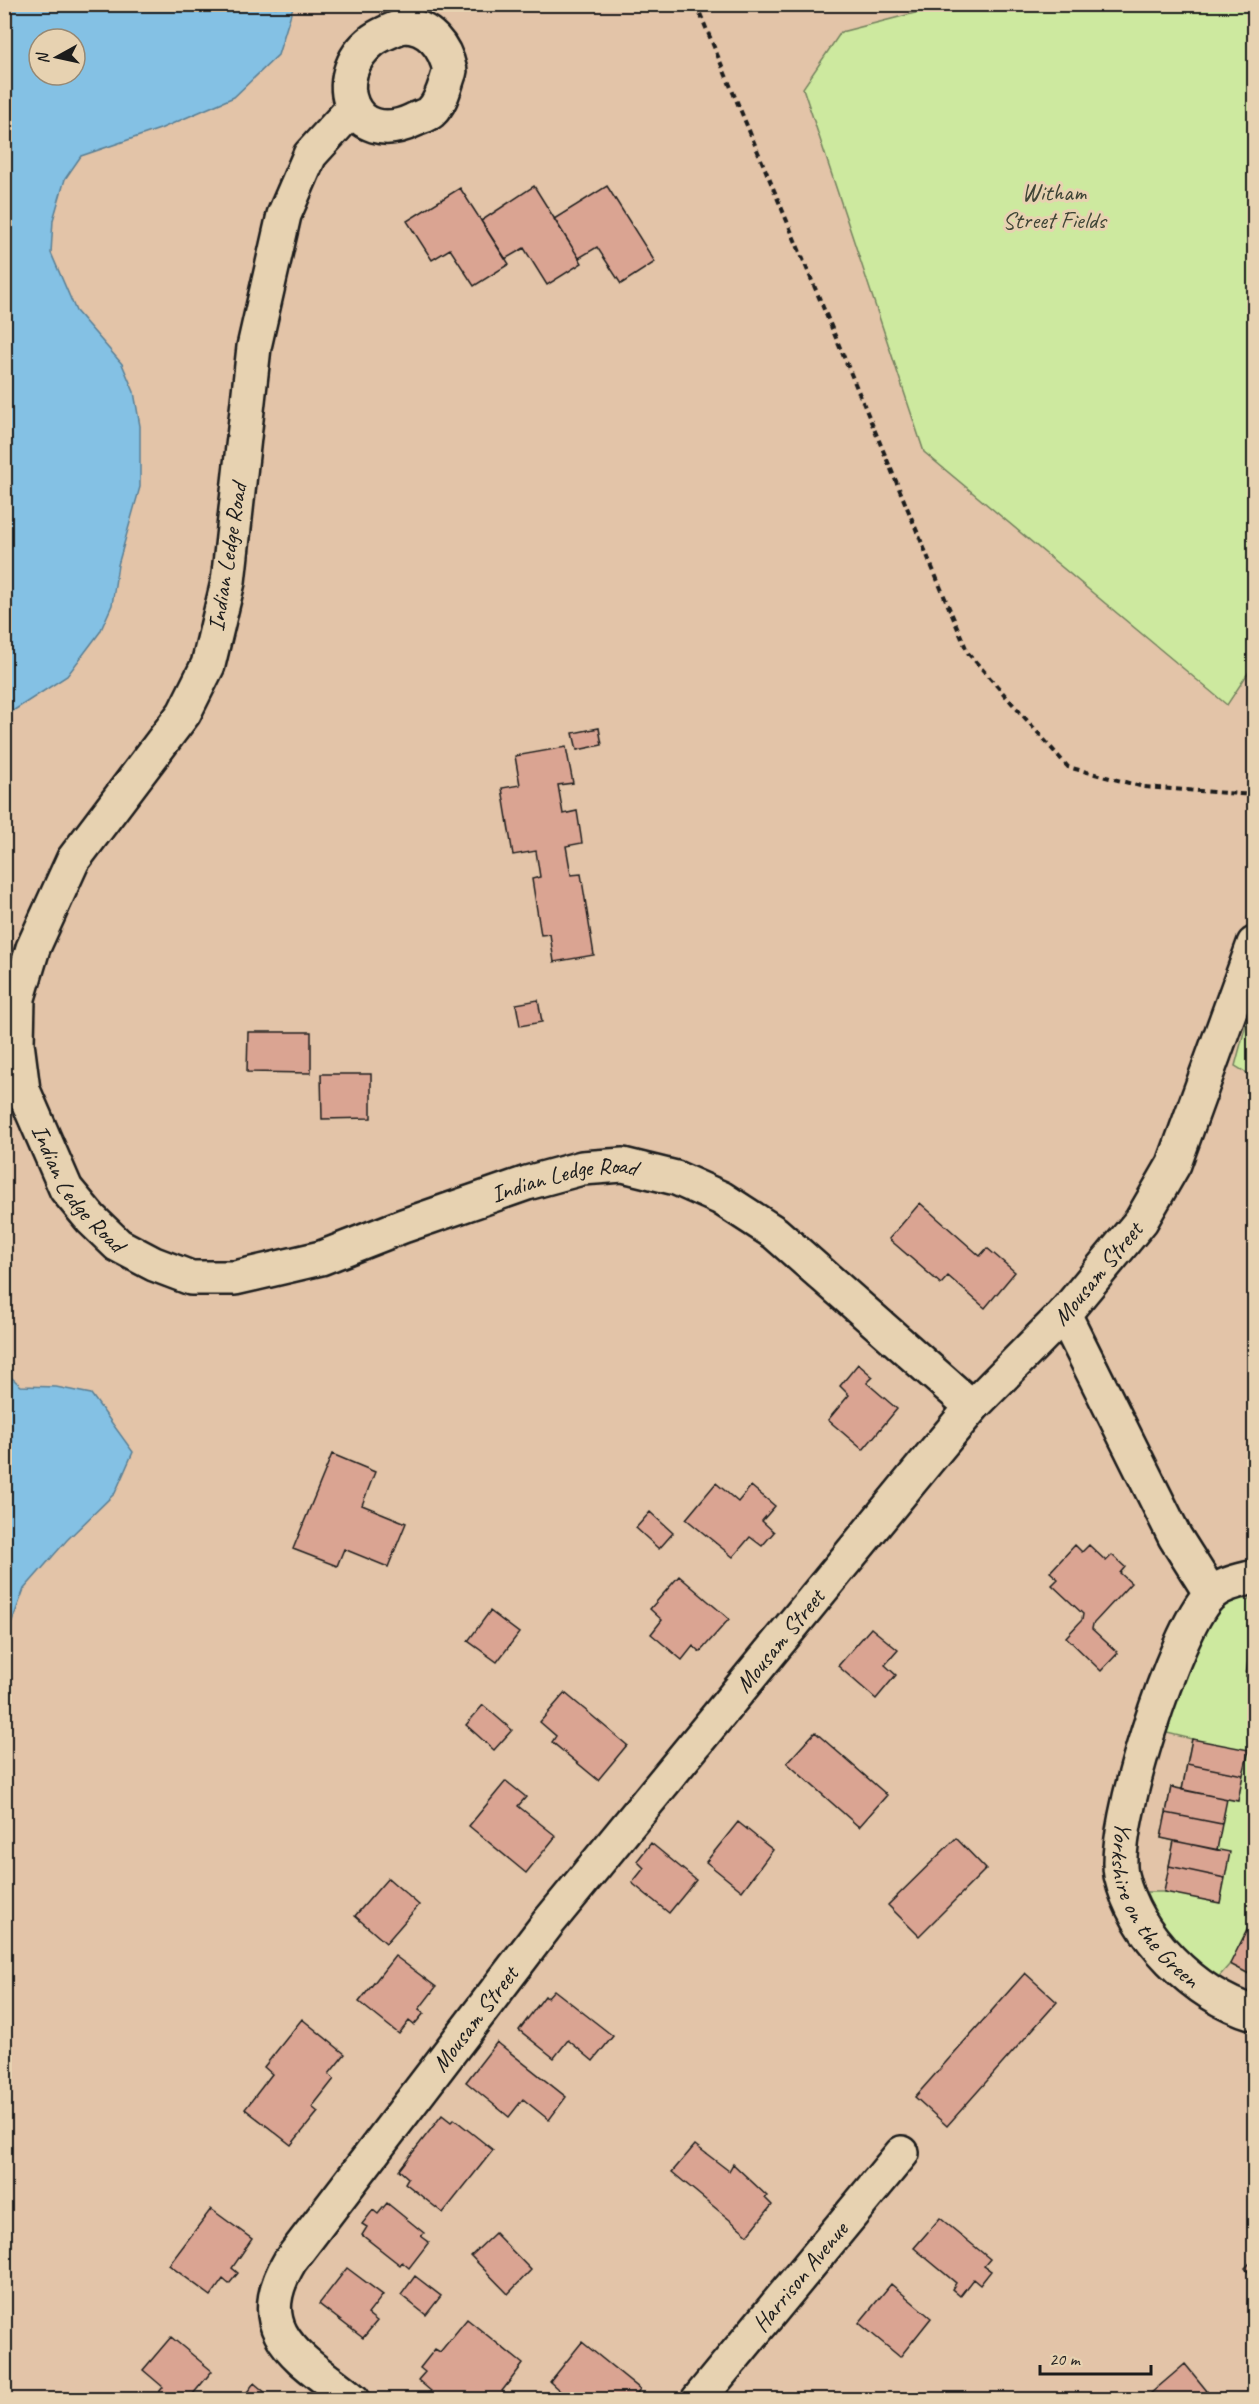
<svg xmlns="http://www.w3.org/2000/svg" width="1259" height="2404" font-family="Caveat,sans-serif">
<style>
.green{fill:#cde99f;stroke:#74825e;stroke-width:1.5}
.water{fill:#84c1e4;stroke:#5a7f94;stroke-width:1.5;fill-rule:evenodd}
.building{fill:#daa492;stroke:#1c1c1c;stroke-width:1.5}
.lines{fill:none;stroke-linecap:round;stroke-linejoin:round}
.minor-casing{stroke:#1c1c1c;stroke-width:38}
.path{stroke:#1c1c1c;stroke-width:4;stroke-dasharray:6 4.5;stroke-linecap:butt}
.minor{stroke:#e7d2b1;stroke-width:33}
.labels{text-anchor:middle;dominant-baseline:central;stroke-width:6;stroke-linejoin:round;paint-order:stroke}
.park-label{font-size:24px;fill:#3f4536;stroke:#e7d2b1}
.street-label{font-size:24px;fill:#1c1c1c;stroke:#e7d2b1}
</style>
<rect width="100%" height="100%" fill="#e3c4a8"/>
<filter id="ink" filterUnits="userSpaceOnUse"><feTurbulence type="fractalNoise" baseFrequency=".0167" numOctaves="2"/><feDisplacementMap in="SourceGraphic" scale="12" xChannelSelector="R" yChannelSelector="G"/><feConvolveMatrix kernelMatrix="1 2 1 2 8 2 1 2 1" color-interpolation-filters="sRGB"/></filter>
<g filter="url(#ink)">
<path class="green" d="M946,5H1254V664L1227,705L924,452L803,88L841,32Z
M1254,1008V1089L1250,1075L1235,1066L1248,1017Z
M1240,1599H1251L1254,1619V1977L1230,1964L1215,1981L1181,1951L1139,1892H1164L1174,1841L1161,1838L1171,1787L1182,1789L1192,1739L1163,1732L1204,1627L1220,1606Z"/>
<path class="water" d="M5,4L293,7L278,55L234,97L160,129L81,156L65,179L53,220L51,253L76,311L122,364L134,392L140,426V487L118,565L112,605L100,632L67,676L5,716ZM39,39H75V75H39Z
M5,1372L21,1386L56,1387L91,1394L133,1452L115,1493L67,1540L24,1589L5,1641Z"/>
<path class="building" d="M534,186L582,263L547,285L524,248L505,259L481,221Z
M607,186L655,262L621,284L597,247L579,258L554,219Z
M460,188L509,264L474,286L450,249L432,260L407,221Z
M599,728L602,745L577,750L573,733Z
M566,747L573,783L558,785L563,814L577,811L582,843L566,846L571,875L581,874L594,955L554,962L550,934L541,935L532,879L540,877L536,851L513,855L502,788L520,785L515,756Z
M538,1000L542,1022L520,1026L516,1004Z
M248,1032H311V1073L247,1072Z
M321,1074H371V1118L322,1119Z
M920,1203L980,1256L987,1248L1015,1272L985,1308L948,1276L941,1284L889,1239Z
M858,1364L873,1377L867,1383L897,1409L863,1450L828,1420L849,1395L840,1386Z
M332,1454L375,1472L362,1505L406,1523L388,1567L344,1549L337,1566L293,1549Z
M716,1483L738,1502L751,1486L775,1506L762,1521L774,1532L762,1546L750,1537L733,1557L686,1519Z
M650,1512L673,1533L659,1549L636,1528Z
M1075,1545L1082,1552L1089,1545L1106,1561L1112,1555L1125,1567L1120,1573L1131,1583L1093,1624L1092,1629L1118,1653L1101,1671L1066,1637L1082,1620L1083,1614L1052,1585L1058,1579L1050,1572Z
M679,1576L729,1619L700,1652L693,1646L682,1660L651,1634L662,1620L650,1609Z
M490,1611L519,1633L497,1662L468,1641Z
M1253,1619H1254V1677L1246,1676Z
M871,1628L898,1650L885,1665L896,1675L876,1699L838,1666Z
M565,1693L627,1745L598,1780L552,1742L556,1736L540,1722Z
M483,1705L512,1730L494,1750L466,1725Z
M815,1732L887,1795L859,1827L787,1763Z
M1192,1739L1249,1750L1243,1775L1187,1764Z
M1187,1764L1243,1775L1238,1801L1182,1790Z
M506,1781L526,1797L518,1806L556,1836L526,1873L469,1826Z
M1171,1787L1227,1799L1222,1824L1166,1813Z
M1166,1813L1222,1824L1217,1850L1161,1838Z
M738,1822L773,1850L742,1891L706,1862Z
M956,1838L986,1869L919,1936L888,1905Z
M1174,1841L1230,1852L1225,1878L1169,1866Z
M651,1843L696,1880L669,1913L632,1883L644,1868L637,1861Z
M1169,1866L1225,1878L1220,1903L1164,1892Z
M388,1878L419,1905L386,1943L355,1916Z
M1254,1916V1973L1253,1976L1230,1964Z
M395,1956L436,1987L419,2009L424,2013L414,2025L409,2021L399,2034L359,2002Z
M1025,1973L1057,2002L947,2126L915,2097Z
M554,1990L613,2036L593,2061L568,2040L554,2058L519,2030L545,1996L547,1998Z
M302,2019L345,2054L329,2074L334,2079L312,2107L318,2112L291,2145L245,2109L272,2074L264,2067Z
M497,2042L566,2097L549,2120L523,2099L509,2117L466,2082Z
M442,2115L451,2122L454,2119L493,2150L443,2213L405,2183L408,2178L399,2170Z
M695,2145L729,2171L733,2164L767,2196L765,2198L772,2205L748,2235L672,2172Z
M387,2203L424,2233L421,2236L429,2242L409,2268L402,2262L400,2265L362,2235L367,2227L362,2224L373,2210L378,2214Z
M211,2209L252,2239L232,2268L238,2273L229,2284L223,2279L211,2296L169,2265Z
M940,2218L990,2259L984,2266L991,2271L980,2285L973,2279L960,2296L952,2289L956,2283L914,2248Z
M495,2233L531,2270L508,2294L471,2256Z
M1254,2259V2279L1245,2268Z
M347,2268L383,2295L368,2314L377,2321L363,2338L319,2304Z
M415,2276L441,2296L426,2315L401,2295Z
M891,2284L931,2318L900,2357L859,2323Z
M467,2319L523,2364L502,2391L509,2397L507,2400H429L426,2397L431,2391L418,2380L425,2372L420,2368L435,2349L440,2352Z
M171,2337L212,2371L188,2400H153L163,2387L143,2370Z
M582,2342L640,2389L632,2400H570L550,2382Z
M1185,2364L1207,2391L1197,2400H1143Z
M254,2383L274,2400H241Z"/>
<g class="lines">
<g class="minor-casing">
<g id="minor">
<path d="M402,26C429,25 445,47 450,71C445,84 442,102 431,112C426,116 419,117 414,120C352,150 325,77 373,40C381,34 392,30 402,26Z"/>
<path id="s1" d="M352,109L310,155L284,215L254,347L228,582L208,665L184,713L73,860L33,948L18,998L17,1043L23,1090L66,1189L91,1219L118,1245L154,1264L191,1278H235L321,1258L403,1226L527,1183L582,1168L623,1165L676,1178L721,1198L775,1233L972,1407"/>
<path d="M1064,1314L1175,1537L1211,1594"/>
<path id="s2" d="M1254,1577C1239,1581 1221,1584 1209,1596C1175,1630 1111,1828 1121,1875C1135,1936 1195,1995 1254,2013"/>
<path id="s3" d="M353,2400C301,2358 247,2333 290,2261L548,1923L932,1455L972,1407L1064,1314L1141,1221L1174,1164L1254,944"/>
<path id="s4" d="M698,2400L902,2153"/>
</g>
</g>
<path class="path" d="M696,4L968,653L1068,767L1144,787L1254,795"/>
<use href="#minor" class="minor"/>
</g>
</g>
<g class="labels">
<g class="park-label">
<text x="1054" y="192">Witham<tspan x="1054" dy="28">Street Fields</tspan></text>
</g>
<g class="street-label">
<text transform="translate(227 557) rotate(-81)">Indian Ledge Road</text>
<text stroke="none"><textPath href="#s1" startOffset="1178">Indian Ledge Road</textPath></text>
<text stroke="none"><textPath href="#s1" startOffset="1718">Indian Ledge Road</textPath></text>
<text stroke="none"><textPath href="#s3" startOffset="1452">Mousam Street</textPath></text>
<text stroke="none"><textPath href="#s3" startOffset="966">Mousam Street</textPath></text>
<text stroke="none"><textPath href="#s2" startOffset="386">Yorkshire on the Green</textPath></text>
<text stroke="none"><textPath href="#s3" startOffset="480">Mousam Street</textPath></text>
<text stroke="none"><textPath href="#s4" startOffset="160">Harrison Avenue</textPath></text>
</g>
</g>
<rect width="1259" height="2404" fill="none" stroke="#e7d2b1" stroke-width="24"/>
<rect x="12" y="12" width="1235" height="2380" fill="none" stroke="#1c1c1c" stroke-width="2" filter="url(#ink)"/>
<g transform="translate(57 57) rotate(262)"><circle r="28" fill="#e7d2b1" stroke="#968975" stroke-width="1.5"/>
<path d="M0-4.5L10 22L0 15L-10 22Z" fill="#1c1c1c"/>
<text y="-9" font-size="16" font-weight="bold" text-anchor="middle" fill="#1c1c1c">N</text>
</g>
<path d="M1040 2365v9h111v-9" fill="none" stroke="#1c1c1c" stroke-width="3"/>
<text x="1049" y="2365" font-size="18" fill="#1c1c1c" stroke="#e7d2b1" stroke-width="4.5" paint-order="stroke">20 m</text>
</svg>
